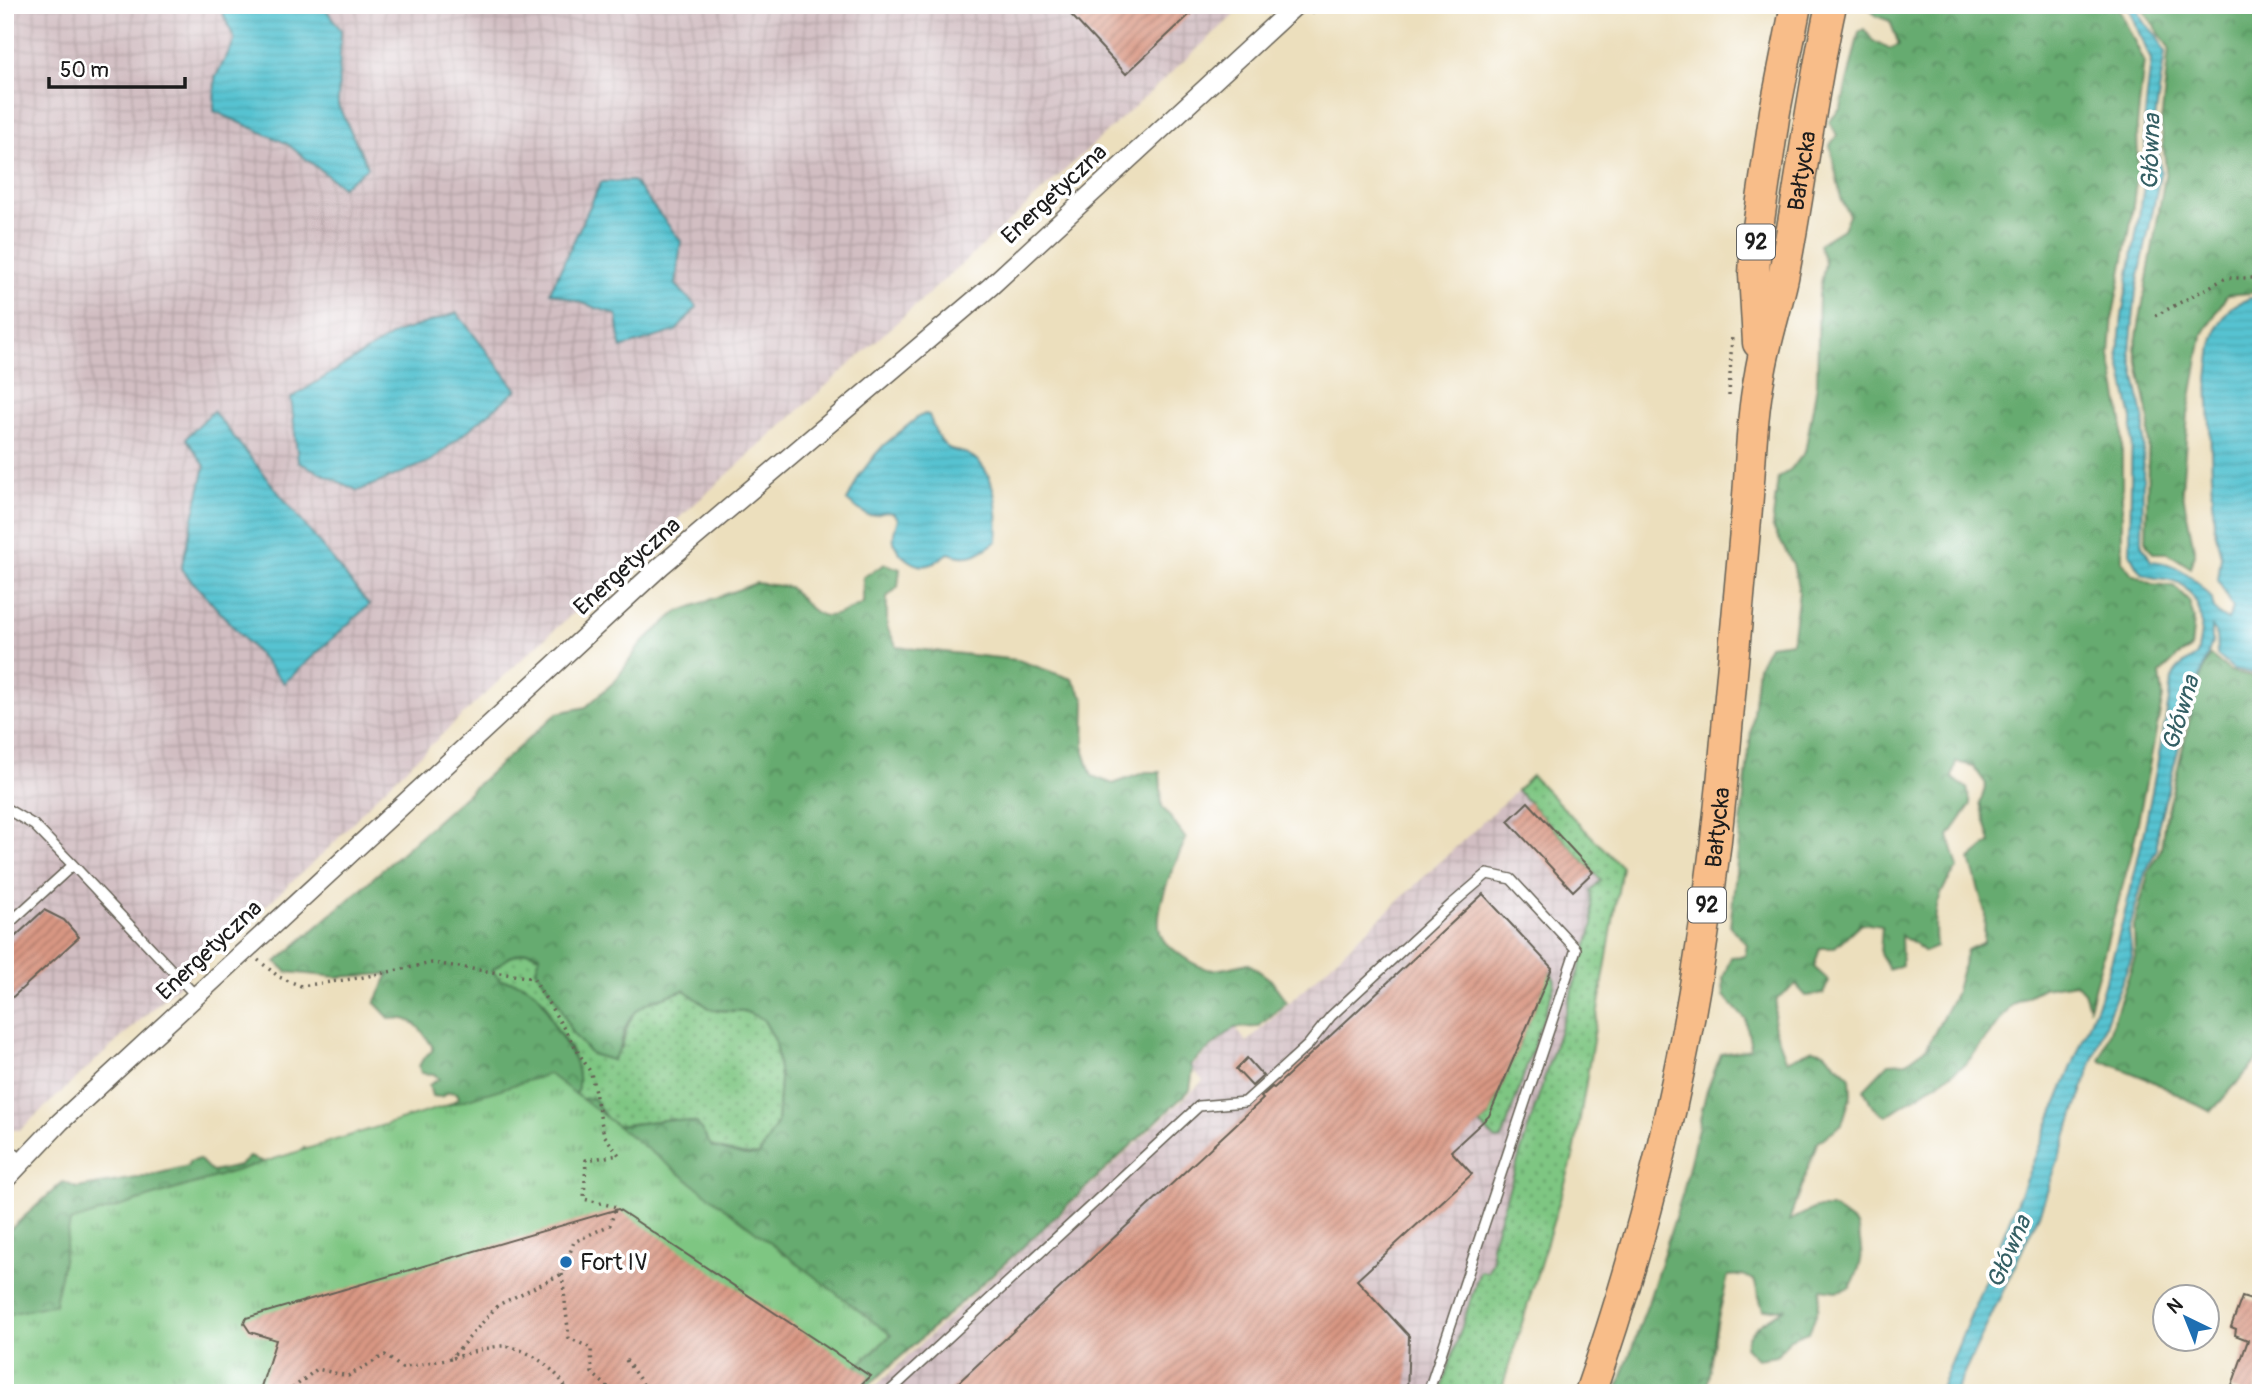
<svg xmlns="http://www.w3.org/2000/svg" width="2266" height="1398" font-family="Pangolin,sans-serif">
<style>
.industrial{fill:url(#industrial-grid)}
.grass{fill:url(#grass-dots);stroke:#4d714f;stroke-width:2}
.forest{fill:url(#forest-crowns);stroke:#416446;stroke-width:2;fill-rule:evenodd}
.park{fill:url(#park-tufts);stroke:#4d714f;stroke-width:2}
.water{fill:url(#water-rules);stroke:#3a7076;stroke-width:2}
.building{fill:url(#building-hatch)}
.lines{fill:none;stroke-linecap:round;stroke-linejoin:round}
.service-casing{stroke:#656054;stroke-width:12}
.minor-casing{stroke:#656054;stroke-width:21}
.primary-casing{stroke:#656054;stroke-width:33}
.path{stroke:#656054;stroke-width:3.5;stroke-dasharray:2 5;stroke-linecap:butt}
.service{stroke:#fff;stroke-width:9}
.minor{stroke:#fff;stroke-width:18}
.primary{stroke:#f8bd89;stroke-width:30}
.poi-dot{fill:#1f6fb2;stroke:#fff;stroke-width:2.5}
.labels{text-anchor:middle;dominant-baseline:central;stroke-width:7;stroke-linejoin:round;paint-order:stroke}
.shield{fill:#fff;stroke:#606060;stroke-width:2}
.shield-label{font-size:21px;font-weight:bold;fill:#1c1c1c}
.street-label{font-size:23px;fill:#1c1c1c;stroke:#fff}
.poi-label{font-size:23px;fill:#1c1c1c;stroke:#fff;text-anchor:start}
.water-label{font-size:24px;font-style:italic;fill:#345f64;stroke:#fff}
</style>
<defs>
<pattern id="industrial-grid" width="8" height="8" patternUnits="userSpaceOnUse" patternTransform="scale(1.75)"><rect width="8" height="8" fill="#d2bec2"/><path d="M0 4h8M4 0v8" fill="none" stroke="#b4a3a6"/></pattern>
<pattern id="grass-dots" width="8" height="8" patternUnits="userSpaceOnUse" patternTransform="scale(1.75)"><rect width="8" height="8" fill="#7ec682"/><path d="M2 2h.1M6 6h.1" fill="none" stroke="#66a06a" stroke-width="1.8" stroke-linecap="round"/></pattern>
<pattern id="forest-crowns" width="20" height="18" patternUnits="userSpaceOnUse" patternTransform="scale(1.75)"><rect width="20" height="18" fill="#66ab70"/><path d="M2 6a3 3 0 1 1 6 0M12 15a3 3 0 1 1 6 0" fill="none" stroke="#538a5b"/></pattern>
<pattern id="park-tufts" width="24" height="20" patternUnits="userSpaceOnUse" patternTransform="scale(1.75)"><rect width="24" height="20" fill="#7ec682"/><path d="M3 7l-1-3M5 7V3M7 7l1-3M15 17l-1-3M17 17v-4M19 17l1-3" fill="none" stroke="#66a06a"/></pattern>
<pattern id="water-rules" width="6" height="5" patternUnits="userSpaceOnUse" patternTransform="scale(1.75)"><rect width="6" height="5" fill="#57c3d1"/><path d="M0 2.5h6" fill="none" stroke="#4ba7b3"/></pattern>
<pattern id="building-hatch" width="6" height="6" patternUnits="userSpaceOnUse" patternTransform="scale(1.75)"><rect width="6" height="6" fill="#d99783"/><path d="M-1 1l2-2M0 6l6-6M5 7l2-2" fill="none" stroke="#af7a6a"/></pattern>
</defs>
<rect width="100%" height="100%" fill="#fff"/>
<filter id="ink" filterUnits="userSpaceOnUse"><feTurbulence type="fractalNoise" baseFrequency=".0143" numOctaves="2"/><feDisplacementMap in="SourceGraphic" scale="14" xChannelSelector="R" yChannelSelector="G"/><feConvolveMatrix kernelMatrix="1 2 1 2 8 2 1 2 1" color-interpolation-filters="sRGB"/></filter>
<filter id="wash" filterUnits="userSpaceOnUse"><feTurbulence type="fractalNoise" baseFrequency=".00686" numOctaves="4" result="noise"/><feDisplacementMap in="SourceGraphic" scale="28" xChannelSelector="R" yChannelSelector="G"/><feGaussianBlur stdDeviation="1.57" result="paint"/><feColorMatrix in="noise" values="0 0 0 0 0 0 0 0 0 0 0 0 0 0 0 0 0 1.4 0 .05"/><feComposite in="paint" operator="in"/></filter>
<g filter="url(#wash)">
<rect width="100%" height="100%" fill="#ecdfbd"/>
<path class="industrial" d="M5,5H1245L1012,219L521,660L377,796L331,846L20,1130H7L5,1132Z
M1532,776L1622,867L1574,1154L1499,1393H868L1203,1081L1191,1067L1235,1028L1247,1042Z"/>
<path class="grass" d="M1532,776L1622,867L1574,1154L1503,1385L1499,1393H1440L1480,1271L1488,1272L1493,1260L1491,1245L1593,926L1591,890L1601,880L1517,790Z
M527,951L540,956L536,969L560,1005L572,1033L622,1048C631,1000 644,1005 684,990L712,1010L744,1011L763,1019L775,1040L780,1078L777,1124L759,1155C723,1158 699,1139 671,1119L617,1126L579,1099L576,1095L573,1053L553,1023L545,1002L515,982L500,980L492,970L509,957Z
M1550,971L1555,980L1554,986L1502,1139L1496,1140L1480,1124L1489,1116Z"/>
<path class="forest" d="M1866,5H2117L2144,61L2137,126L2138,168L2130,228L2113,315L2110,355L2122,421V561L2132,574L2152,584L2174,586L2189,601L2194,619L2191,649L2178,656L2160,674L2163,697L2132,852L2089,1007L2084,992L2076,983L2043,988L2013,1004L1965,1065L1886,1116L1872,1106L1864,1089L1889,1063L1907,1062L1927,1047L1955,994L1967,950L1984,942L1985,912L1970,859L1991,842L1980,804L1986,784L1973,766L1956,762L1952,778L1967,788L1971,804L1949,836L1958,868C1936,892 1933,915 1936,947L1924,952L1914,943L1901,935L1902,965L1889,970L1880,953L1882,926L1861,923L1834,948H1820L1814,967L1829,981L1823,994L1806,996L1796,985L1777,998L1773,1024L1787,1061L1813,1049L1824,1052L1850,1077L1851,1095L1842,1124L1817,1143L1789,1221L1815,1208H1834L1857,1225C1863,1255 1865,1260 1850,1288L1837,1291L1821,1289L1818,1309L1809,1332L1790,1339L1777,1356L1757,1359L1745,1347C1748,1326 1771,1318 1786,1308L1763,1310L1754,1280L1742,1275L1728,1276L1717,1323L1706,1393H1616L1648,1303L1683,1192L1706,1093L1721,1054L1751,1049L1746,1020L1724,996L1723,978L1731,957L1745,956L1747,944L1730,927L1758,666L1769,645L1792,642L1799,592L1793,564L1772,526L1778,478L1791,469L1805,452L1817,384L1819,294L1825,263L1819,244L1843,229L1849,215L1841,198L1830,145L1837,135L1829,122L1841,108L1859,32L1864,29L1873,41L1889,49L1899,45L1890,21L1876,16Z
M2140,5H2261V292L2227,295L2202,336L2188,415L2182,489L2195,554L2191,568L2168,553H2153L2146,544L2149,418L2135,348L2166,170L2161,124L2169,48Z
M885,564L900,569L898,587L887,597V627L897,647L1018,660L1072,679L1085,700L1084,752L1092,776L1113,784L1146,772H1160L1162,806L1186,839C1176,861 1146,921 1165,942C1169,947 1177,951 1182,956C1210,976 1217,970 1248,963L1271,980L1287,1002L1258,1027L1234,1028L1190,1065L1193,1069L1190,1090L1025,1245L866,1388L867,1376L5,1393V1234L63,1182L77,1188L148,1176L188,1166L189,1162L199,1159L212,1172L239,1166L249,1157L267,1163L299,1153L304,1147L309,1151L444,1107L459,1098L457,1093L449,1092L441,1097L432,1096L429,1085L439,1079L434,1074L421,1073L419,1066L424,1057L432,1051V1046C420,1027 413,1016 390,1019L375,1003L389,974L337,977L287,972L276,962L363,887L557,713L586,707L615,681L641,644L677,612L756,583L789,587C821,620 821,624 863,603V577ZM527,951L540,955L536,969L560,1005L572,1033L591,1054L612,1060C626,1043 619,1040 627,1024C639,1000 662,999 684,990L712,1010L744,1011L763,1019L775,1040L780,1078L777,1124L759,1155L745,1156L712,1147L697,1123L671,1119L617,1126L609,1122L593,1098L580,1099L576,1095C585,1067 567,1048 554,1025C547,1012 545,998 531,989C522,982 510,981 500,980L492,970L509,957Z
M2210,655L2230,671L2256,677L2261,673V1056L2211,1112L2152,1081L2100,1060L2135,957L2134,926L2149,871L2161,849L2164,825L2199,681Z"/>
<path class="park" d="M549,1074L891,1335L828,1393H5V1315L55,1304L70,1222Z"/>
<path class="water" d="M219,5H323L341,30L338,105L368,167L342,187L286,143L214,111L215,78L235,40Z
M2127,5H2136L2143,21L2157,36L2165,53L2154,126L2161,171L2136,291L2130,351L2144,421L2142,545L2151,561C2177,562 2197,579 2212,599C2212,610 2219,616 2228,620L2233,608L2218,580L2221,556L2214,525L2208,379L2212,345L2218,326L2231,307L2250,298H2261V671L2256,674L2233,669L2217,655L2216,633L2212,627V642L2190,705L2158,827L2157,849L2145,873L2129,931L2132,957L2109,1014L2040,1212L1955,1393H1939L2099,1000C2132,902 2151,801 2169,700C2170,672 2175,670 2197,655C2202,632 2206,611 2189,592C2185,587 2178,581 2171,580C2146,576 2141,580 2130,553L2132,419L2118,353L2122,316L2147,169L2144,124L2151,60Z
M633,181L681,241L676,285L697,307L676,331L621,348L617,315L550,292L601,182Z
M457,313L517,390L431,461L358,491L298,462L291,398L396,333Z
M213,411L369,605L284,683L181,569L205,466L186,438Z
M925,414L929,415C934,428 939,445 953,450C958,452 964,452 969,455C997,469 999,515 997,541C978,554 970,561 949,553C943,556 936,563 929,565C915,569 896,554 894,541C892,533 897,525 898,518L893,513C883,510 877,517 868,515C864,514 852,504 847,501L859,476L875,455L884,445L918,417Z"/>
<g id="blocks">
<path class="building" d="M1062,5H1200L1126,74Z
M1528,802L1593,872L1573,891L1508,821Z
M1483,894L1552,968L1489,1116L1451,1151L1472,1174L1357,1280L1409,1336L1407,1393H947L1263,1099L1261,1097L1272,1087L1274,1088Z
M44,910L64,920L79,937L5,1004V946Z
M1247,1058L1263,1076L1252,1086L1236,1069Z
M618,1209L870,1376L852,1393H259L276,1340L250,1332L244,1323L246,1318Z
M2242,1297L2261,1303V1372L2254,1393H2243L2231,1388L2248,1340L2235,1335L2236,1329L2231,1327Z"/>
</g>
</g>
<g filter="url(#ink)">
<use href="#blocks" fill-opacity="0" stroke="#656054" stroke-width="2"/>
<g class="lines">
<g class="service-casing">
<path id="service" d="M5,808L34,825L73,865L196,996
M5,927L73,865
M5,1145L22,1160
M888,1393L1199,1106L1245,1102L1308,1045L1331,1016L1452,904L1487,874L1511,879L1576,949L1428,1393"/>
</g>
<g class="minor-casing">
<path id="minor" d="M5,1180L60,1122L661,566L990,287L1296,5"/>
</g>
<g class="primary-casing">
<g id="primary">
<path d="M1758,343L1754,274L1756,241L1775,111L1796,5"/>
<path id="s1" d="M1590,1393C1659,1196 1702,992 1722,784C1731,692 1738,600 1747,508C1751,464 1751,418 1760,374C1765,342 1776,310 1783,278C1801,187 1811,95 1831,5"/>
</g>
</g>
<path class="path" d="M1312,13L1320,5
M2155,316L2226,278H2261
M1729,396L1732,334
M258,960L279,977L301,986L359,978L432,963L533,978L591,1073L604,1135L619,1155L586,1160L584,1199L616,1207L610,1225L574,1242L562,1274L498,1305L451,1358L402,1368L385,1355L348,1376L317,1369L287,1393
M5,1204L13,1195
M562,1274L569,1338L591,1348L592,1373L610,1389L609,1393
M453,1358C467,1354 490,1346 503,1346C527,1347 560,1371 568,1393
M626,1360L649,1393"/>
<use href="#service" class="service"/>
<use href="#minor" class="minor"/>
<use href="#primary" class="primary"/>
</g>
</g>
<circle class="poi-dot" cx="566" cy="1262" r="7"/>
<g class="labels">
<g class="shield">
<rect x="1737" y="224.5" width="38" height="35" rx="5"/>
<rect x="1688" y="887.5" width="38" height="35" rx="5"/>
</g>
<g class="shield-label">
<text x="1756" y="242">92</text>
<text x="1707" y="905">92</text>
</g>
<g class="street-label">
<text stroke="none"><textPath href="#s1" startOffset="1244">Bałtycka</textPath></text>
<text transform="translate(1054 194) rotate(-43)">Energetyczna</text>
<text transform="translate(627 566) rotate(-42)">Energetyczna</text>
<text stroke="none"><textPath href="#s1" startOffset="581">Bałtycka</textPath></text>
<text transform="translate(209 950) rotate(-43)">Energetyczna</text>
</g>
<g class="poi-label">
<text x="580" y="1262">Fort IV</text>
</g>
<g class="water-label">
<text transform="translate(2151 152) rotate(-88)">Główna</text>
<text transform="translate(2181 713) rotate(-73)">Główna</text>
<text transform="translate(2009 1252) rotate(-66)">Główna</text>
</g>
</g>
<rect width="2266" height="1398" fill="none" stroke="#fff" stroke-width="28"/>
<g transform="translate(2186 1318) rotate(317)"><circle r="33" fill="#ffffff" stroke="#a4a4a4" stroke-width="2"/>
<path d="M0-5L12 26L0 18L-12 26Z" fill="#1f6fb2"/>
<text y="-10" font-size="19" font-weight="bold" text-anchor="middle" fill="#1c1c1c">N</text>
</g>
<path d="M49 77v10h136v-10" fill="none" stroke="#1c1c1c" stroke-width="3.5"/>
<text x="60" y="77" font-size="21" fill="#1c1c1c" stroke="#ffffff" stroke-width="5" paint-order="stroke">50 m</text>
</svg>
